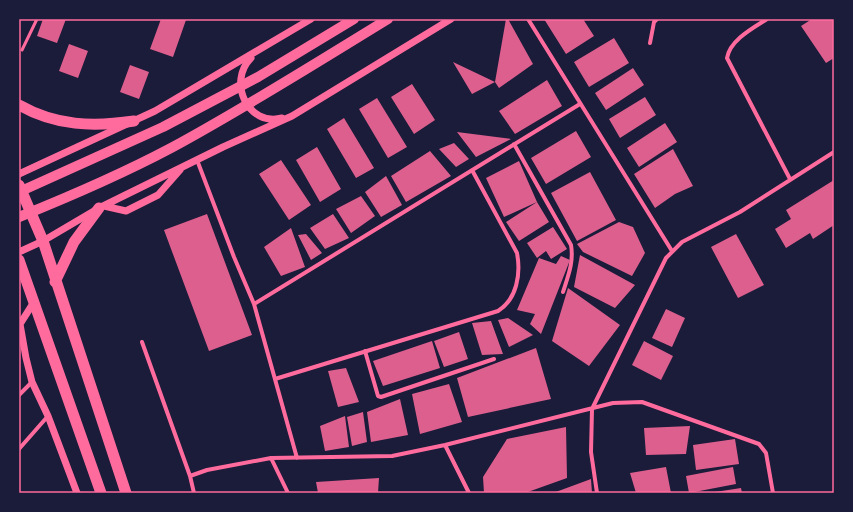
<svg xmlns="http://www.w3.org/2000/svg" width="853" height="512" font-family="'Nunito Sans',sans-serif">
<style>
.building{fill:#dd5f8e}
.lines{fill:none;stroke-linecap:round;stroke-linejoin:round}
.service{stroke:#ff6b9d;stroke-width:3}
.minor{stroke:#ff6b9d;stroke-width:4}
.tertiary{stroke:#ff6b9d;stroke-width:7}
.primary{stroke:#ff6b9d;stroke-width:10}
.trunk{stroke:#ff6b9d;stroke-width:11}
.neatline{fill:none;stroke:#ff6b9d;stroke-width:1.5}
</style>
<rect width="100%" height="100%" fill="#1b1b3a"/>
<path class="building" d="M43,19H66L57,43L37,36Z
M161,19L186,20L173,57L150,49Z
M506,19H508L533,64L499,88L495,82Z
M544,19H583L594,36L566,54Z
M812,19H834V58L826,63L801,26Z
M614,38L629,63L589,87L574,62Z
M69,44L88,51L78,78L59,71Z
M453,62L495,82L472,94Z
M130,65L149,72L139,99L120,92Z
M633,68L644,85L606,110L595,93Z
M547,80L562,106L515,134L499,111Z
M412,84L435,120L414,134L391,97Z
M645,97L656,115L620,138L609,119Z
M377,98L407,147L388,158L359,109Z
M344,118L374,168L356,178L327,129Z
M665,123L677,142L639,167L627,148Z
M576,131L591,157L546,184L531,158Z
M457,132L511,139L476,157Z
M454,143L469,159L456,167L439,149Z
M317,147L341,189L320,202L296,160Z
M673,149L693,186L675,194L655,208L634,174Z
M430,151L451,176L406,202L391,176Z
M281,160L311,205L289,220L259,174Z
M519,161L537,202L549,222L519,241L506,222L537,202L504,217L486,178Z
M590,172L616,220L577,241L551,193Z
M386,176L402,205L381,217L365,192Z
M834,180V225L813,239L810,233L786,248L775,229L791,219L786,210Z
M361,196L375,216L351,233L336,209Z
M207,214L252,335L209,351L164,230Z
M333,214L349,238L325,249L310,228Z
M619,222L633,227L645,253L632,276L583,252L577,244Z
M553,227L567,249L551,259L546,251L537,258L527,243Z
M291,228L305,267L281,276L264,247Z
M306,234L322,253L311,260L298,235Z
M736,234L764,285L738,298L711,247Z
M580,255L635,285L615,308L574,287Z
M561,256L570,260L541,334L530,324L535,314L517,310L539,258L556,264Z
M568,288L620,325L589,366L552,341Z
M666,309L685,318L672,347L652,338Z
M508,318L533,335L509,347L498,320Z
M491,321L503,354L482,355L472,323Z
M459,332L468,359L444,367L434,341Z
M432,341L440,368L383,386L373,361Z
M644,341L673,356L661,380L632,365Z
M536,348L551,399L468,417L457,378Z
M346,368L359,402L338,407L328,371Z
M449,384L462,422L420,434L412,394Z
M400,399L408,435L371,442L367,412Z
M363,412L367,442L352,446L347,417Z
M345,416L349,447L325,451L320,426Z
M690,426L686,454L646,455L644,428Z
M566,427L567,478L525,493H484L483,477L507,439Z
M735,439L739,464L696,470L693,445Z
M666,467L671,493H636L630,473Z
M733,467L736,484L689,493L686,476Z
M379,478L378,493H318L316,482Z
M591,479L592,493H553Z
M741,488L742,493H715V492Z"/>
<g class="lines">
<path class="service" d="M22,50L37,19"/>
<path class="minor" d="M528,19L672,251
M767,19C753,28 730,40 727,58L790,179
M650,43L654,22L657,19
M514,144L571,245C574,262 568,276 563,292
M197,160L234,257L254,304L297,458
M254,304L580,104
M142,342L190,476L194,493
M365,351L378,396L381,397L494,359
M275,379L498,311C517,299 521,274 517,253L472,170
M19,395L32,382
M445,445L469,493
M19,449L48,416
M271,458L288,493
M190,476L207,470L271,458L392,456L445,445L613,403L642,402L759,444L766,453L773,493
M597,493L591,452L592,409L666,258L682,242L740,212L834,152"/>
<path class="tertiary" d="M251,58C227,82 248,127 282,118
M19,174L155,111L311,19
M104,206L126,211L158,195L180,170
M19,252L43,241L99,208L223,147L292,116L451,19
M34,302L20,324L26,358L32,382L48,416L77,493"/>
<path class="primary" d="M19,192L163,127L258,77L354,19
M19,217C71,196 122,174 171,148C245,108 316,63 388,19"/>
<path class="trunk" d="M19,105C56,126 93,127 134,121
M19,185L43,241L126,493
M19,260L101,493
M55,282L74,242L99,208"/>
</g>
<rect width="853" height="512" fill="none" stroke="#1b1b3a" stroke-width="40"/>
<rect x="20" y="20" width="813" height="472" class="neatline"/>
</svg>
